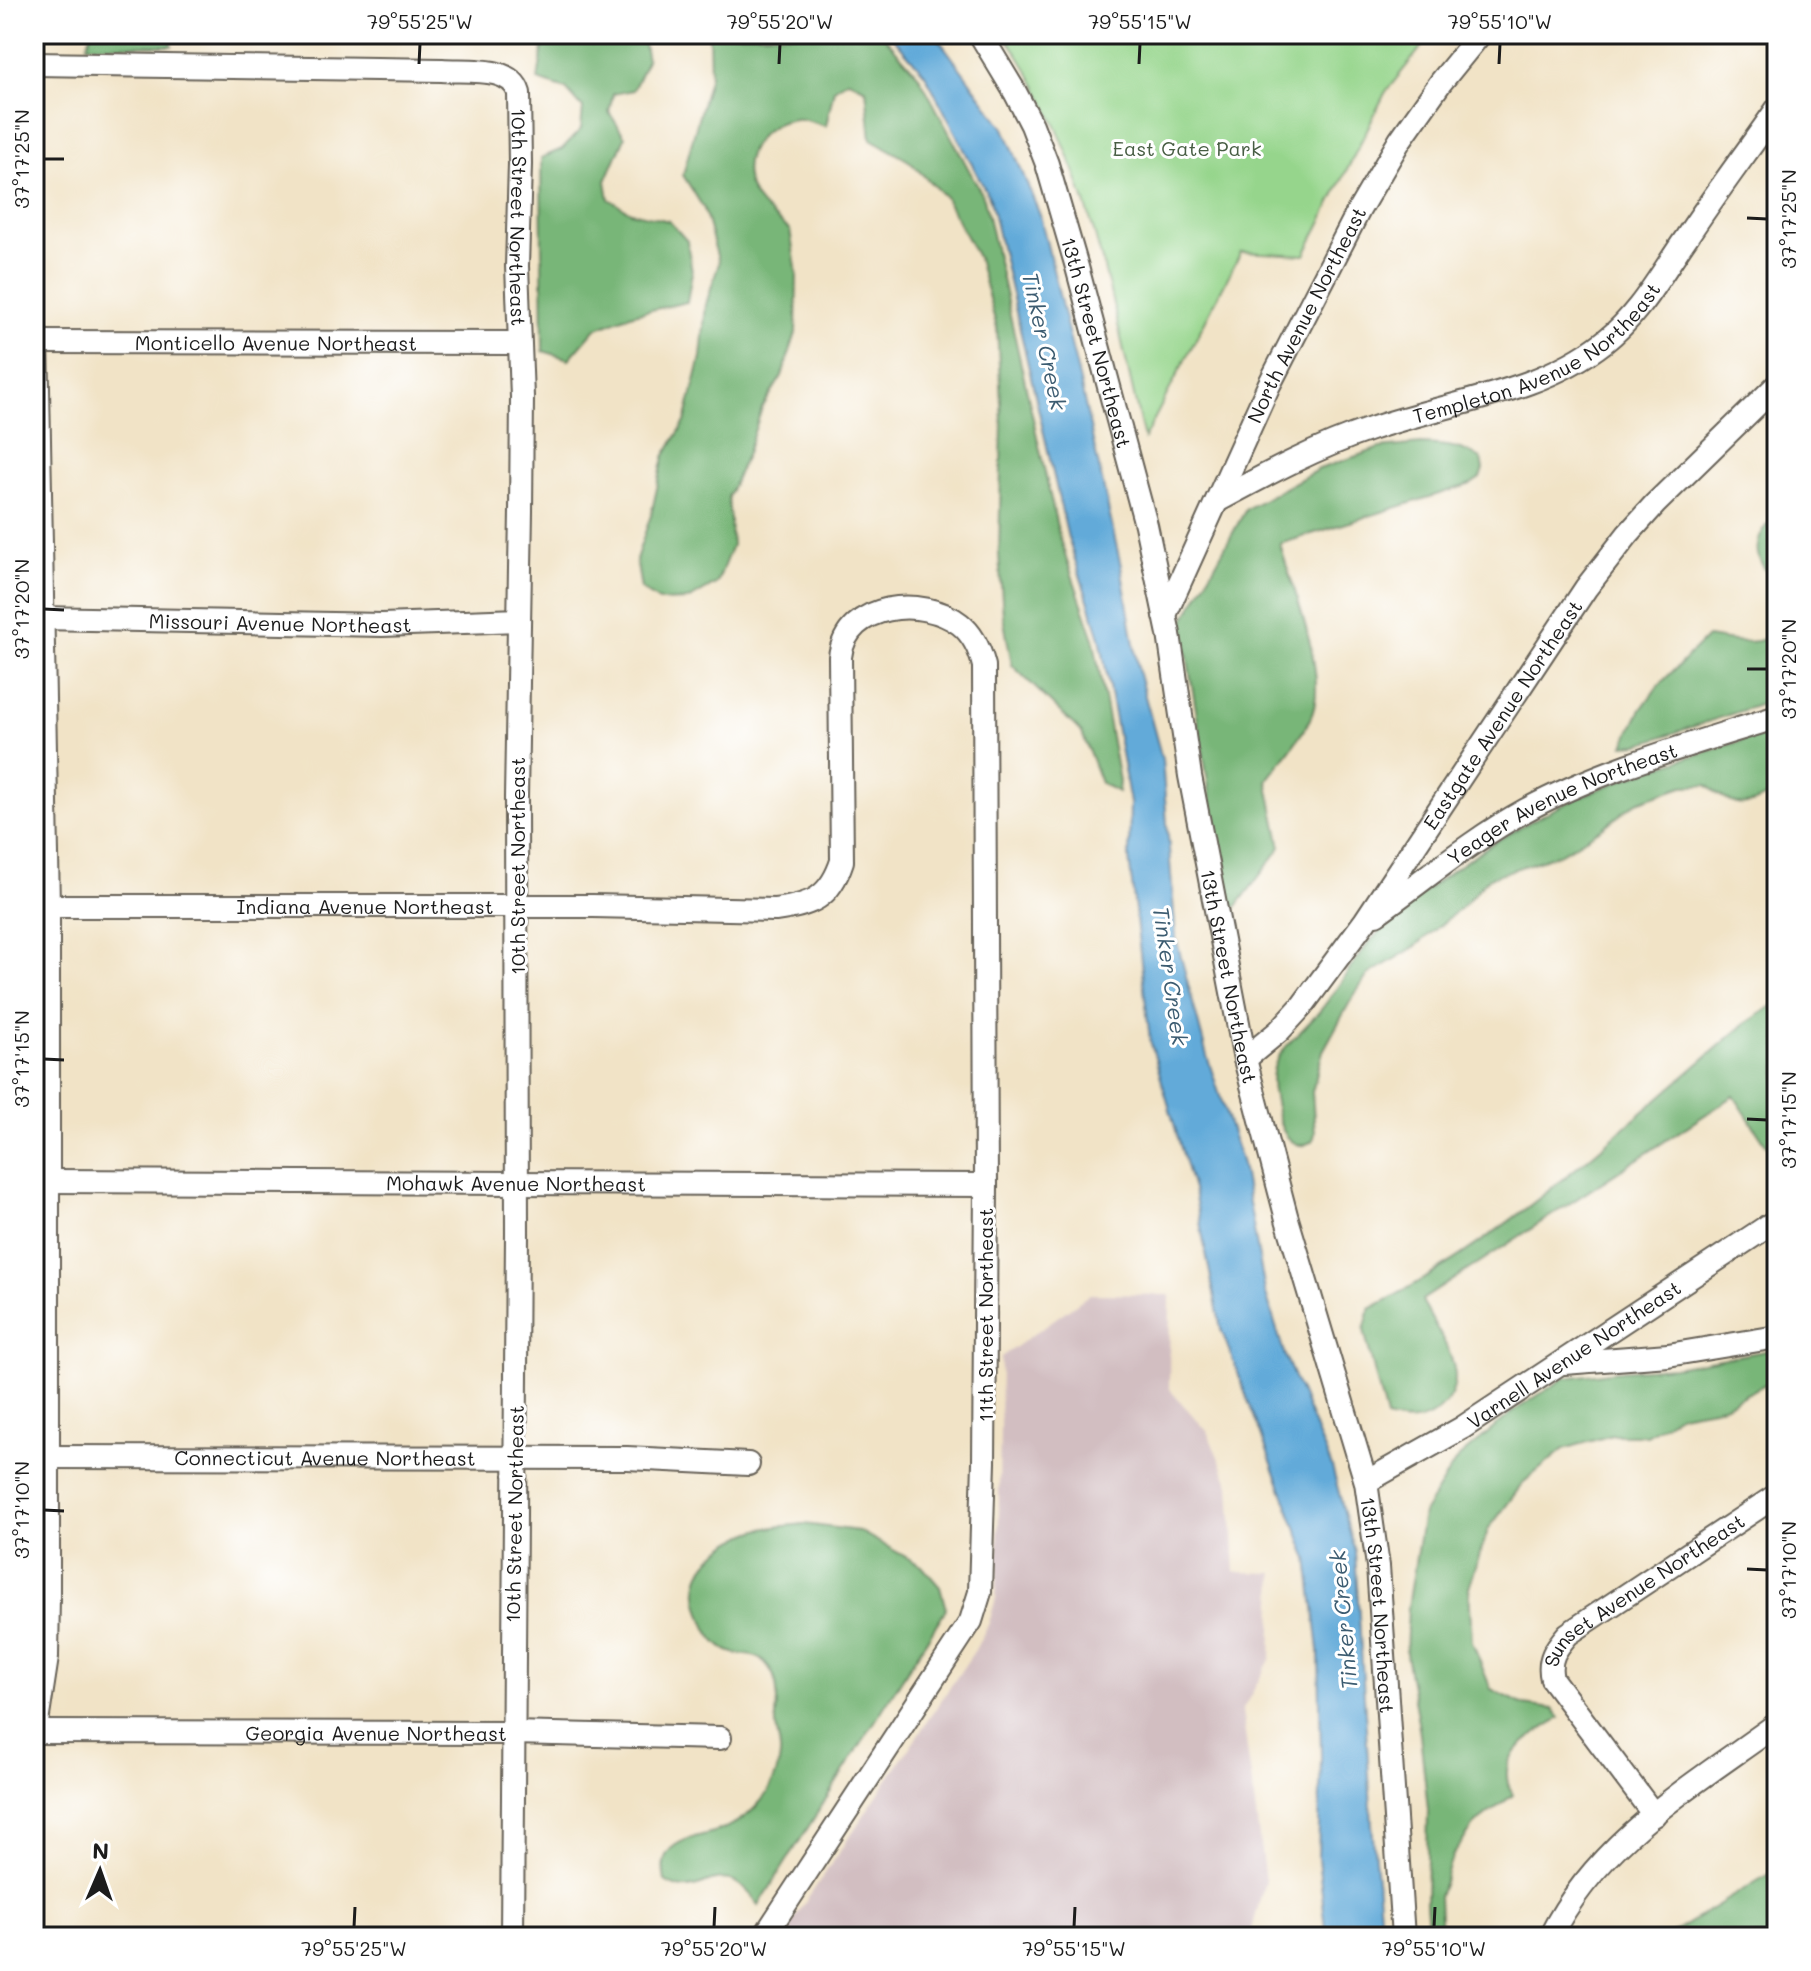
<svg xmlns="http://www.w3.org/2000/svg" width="1811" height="1971" font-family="Mali,sans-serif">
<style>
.industrial{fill:#d2bec1}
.green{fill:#96d58c;stroke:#597854;stroke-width:2}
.forest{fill:#78b678;stroke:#4a694a;stroke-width:2}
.water{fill:#62aad9;stroke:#3f637a;stroke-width:2}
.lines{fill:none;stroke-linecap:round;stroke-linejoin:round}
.minor-casing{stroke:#676258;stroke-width:26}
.major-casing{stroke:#676258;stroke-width:32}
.minor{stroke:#fff;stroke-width:22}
.major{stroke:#fff;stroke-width:28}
.ticks{fill:none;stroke:#1c1c1c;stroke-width:3}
.labels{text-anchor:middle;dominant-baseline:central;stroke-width:6;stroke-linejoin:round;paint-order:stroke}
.park-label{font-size:20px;fill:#475d43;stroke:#fff}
.street-label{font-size:20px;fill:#1c1c1c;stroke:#fff}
.water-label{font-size:22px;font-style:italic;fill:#3c5c71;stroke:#fff}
.neatline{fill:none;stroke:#1c1c1c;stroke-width:3}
.ticks-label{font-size:20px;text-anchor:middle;fill:#1c1c1c}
</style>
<rect width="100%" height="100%" fill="#fff"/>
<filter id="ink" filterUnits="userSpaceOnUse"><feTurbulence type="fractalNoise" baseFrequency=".0125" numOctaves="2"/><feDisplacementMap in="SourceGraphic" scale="16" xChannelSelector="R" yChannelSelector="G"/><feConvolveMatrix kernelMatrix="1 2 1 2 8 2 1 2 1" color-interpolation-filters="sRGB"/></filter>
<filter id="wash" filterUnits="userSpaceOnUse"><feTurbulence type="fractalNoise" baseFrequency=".006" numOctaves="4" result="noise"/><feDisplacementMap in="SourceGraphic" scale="32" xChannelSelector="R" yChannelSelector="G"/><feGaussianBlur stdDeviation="1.8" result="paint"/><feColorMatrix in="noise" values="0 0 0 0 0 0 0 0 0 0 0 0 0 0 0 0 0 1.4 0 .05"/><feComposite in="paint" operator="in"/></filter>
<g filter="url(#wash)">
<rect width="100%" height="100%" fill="#f1e3c6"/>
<path class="industrial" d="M1090,1294L1170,1295L1169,1389L1207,1431L1230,1485L1235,1572L1274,1573L1271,1658L1242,1711L1265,1881L1250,1937H782L975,1650L989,1623L996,1598L998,1568L1001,1357Z"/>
<path class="green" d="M1004,34H1432L1385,93L1305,255L1241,252L1144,439C1111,301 1088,151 1004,34Z"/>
<path class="forest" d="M91,34H170L172,46L87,45Z
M545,34H642L647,60L633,90L613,94L609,112L625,137L606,181L609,199L631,212L669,221L687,241L692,272L687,302L633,314L595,329L569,359L543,351L541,158L562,149L581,129L583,108L566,89L538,80Z
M709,34H882L919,76L984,198L1060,540L1093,636L1119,781L1118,792L1101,783L1082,733L1012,665L1003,616L999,554L1002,422L997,328L978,259L945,197L909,161L871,139L866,89L848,80L834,89L826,126C817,124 805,118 796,119C766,122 742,148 747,178C751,201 774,217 790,230L797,274L796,333L782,376L762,408L747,453L728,497L732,545L717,583L688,600L659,601L641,589L636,559L651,515L664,457L685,422L701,357L706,304L719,263L704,209L683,175L710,75Z
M1421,444C1444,445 1462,446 1481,459L1483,469L1480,478L1471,484L1280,544C1292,588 1331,678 1310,719C1299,741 1281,761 1267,780L1281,847L1230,915L1182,625L1246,509L1319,469L1380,448Z
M1777,519V587C1772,578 1762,568 1759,558C1754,543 1763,525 1777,519Z
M1777,633V699L1640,744L1624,745L1640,711L1658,686L1707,637C1731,640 1756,648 1777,633Z
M1777,730V791C1746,809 1735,811 1707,785L1683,786L1637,802L1601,829L1559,854L1488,878L1465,904L1416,946L1368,975L1351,1000L1323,1051L1312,1092L1315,1133L1313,1141L1302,1146C1280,1140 1278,1117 1274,1097C1264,1054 1294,1042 1319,1012C1341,986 1356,954 1381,930C1425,888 1479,849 1533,820C1609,779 1695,755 1777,730Z
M1777,1003V1156L1765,1143L1734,1096L1422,1300C1437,1336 1480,1380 1435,1413C1419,1424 1404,1423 1386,1418L1364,1330L1370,1309C1511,1237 1625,1125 1745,1024Z
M1777,1349V1378L1724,1406L1680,1414L1647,1435H1612L1564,1449L1524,1482L1488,1530L1469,1587L1472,1642L1491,1689L1524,1705L1553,1709L1560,1718C1532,1737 1491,1755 1513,1795L1476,1823L1453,1855L1439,1897L1441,1937H1429L1426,1903L1428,1810L1420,1734L1406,1654L1408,1607L1423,1513L1457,1459L1514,1411L1565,1378L1617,1371L1674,1367Z
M804,1524L859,1531L922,1566L940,1587L946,1609L759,1905C717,1848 704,1907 665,1881C663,1871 662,1861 668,1852C679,1838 701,1836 717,1831C751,1820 776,1791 780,1756C781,1746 777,1736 776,1726C775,1709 781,1689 772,1672C759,1648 745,1660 726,1650C711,1641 705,1626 700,1610C686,1570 721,1543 755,1531C770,1526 788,1526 804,1524Z
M1777,1869V1937H1666Z"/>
<path class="water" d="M890,34H935L1004,128L1040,215L1080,382L1121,566L1139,674L1162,759L1176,938L1207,1056L1242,1164L1265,1291L1285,1356L1332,1467L1355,1552L1372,1824L1382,1937H1327L1318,1859L1321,1758L1319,1650L1308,1559L1221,1329L1195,1197L1150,1040L1129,858L1130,803L1100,637L1068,538L990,199L925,74Z"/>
</g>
<g filter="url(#ink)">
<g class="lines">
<g class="minor-casing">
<g id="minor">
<path id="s1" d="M980,34L1015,92L1032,125L1047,164L1077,267L1146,525L1169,634L1190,776L1245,1059L1287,1219L1366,1482L1378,1566L1403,1937"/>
<path id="s2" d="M34,64L442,70C466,72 511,65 519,93L520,164L517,266L522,397L521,511L516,797L517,1233L512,1937"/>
<path id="s3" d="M34,342L519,343"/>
<path id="s4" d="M1217,501C1267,474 1317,447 1371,429C1448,402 1538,394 1604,342C1640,314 1660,275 1686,238C1715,194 1747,152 1777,109"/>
<path id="s5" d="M1165,615L1269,385L1359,210L1400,140L1441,82L1480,34"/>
<path id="s6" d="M40,618L382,625L519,620"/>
<path id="s7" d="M45,906H593L775,910C812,905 830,898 842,861L840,657C846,602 923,596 960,624C974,635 980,650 984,666L986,1185L984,1462L980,1592L971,1621L764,1937"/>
<path id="s8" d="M1376,914C1425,879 1473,839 1526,810C1604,768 1693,744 1777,717"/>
<path id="s9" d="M1245,1059L1279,1031L1302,1006L1365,921L1586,588L1628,534L1655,504L1777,385"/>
<path id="s10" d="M46,1181L986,1185"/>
<path d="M1564,1363L1668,1355L1777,1337"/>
<path id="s11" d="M45,1457L627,1458L748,1464"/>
<path id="s12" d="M1366,1482L1462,1428L1777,1220"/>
<path id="s13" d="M34,1732L512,1733L720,1738"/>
<path id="s14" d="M1654,1815L1552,1679C1547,1659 1556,1648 1568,1634L1777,1495"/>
<path d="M1550,1937C1598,1840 1692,1786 1777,1724"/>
</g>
</g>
<g class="major-casing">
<path id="major" d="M34,337L45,906V1596L44,1657L34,1722"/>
</g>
<use href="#minor" class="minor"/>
<use href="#major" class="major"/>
</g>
</g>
<path class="ticks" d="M419,64L420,44M779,64L780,44M1139,64L1140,44M1499,64L1500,44M44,159H64M1747,218L1767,219M44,609L64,610M1747,669H1767M44,1059L64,1060M1747,1119L1767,1120M44,1510L64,1511M1747,1569L1767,1570M354,1927L355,1907M714,1927L715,1907M1074,1927L1075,1907M1434,1927L1435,1907"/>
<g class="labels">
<g class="park-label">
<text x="1187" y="148">East Gate Park</text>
</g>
<g class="street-label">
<text stroke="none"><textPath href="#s2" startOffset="618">10th Street Northeast</textPath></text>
<text stroke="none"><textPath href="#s5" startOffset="332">North Avenue Northeast</textPath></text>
<text stroke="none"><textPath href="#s3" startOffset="242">Monticello Avenue Northeast</textPath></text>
<text stroke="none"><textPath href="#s1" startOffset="332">13th Street Northeast</textPath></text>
<text stroke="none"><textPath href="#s4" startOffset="356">Templeton Avenue Northeast</textPath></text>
<text stroke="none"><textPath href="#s6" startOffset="240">Missouri Avenue Northeast</textPath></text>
<text stroke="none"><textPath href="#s9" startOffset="432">Eastgate Avenue Northeast</textPath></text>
<text stroke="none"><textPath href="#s8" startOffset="218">Yeager Avenue Northeast</textPath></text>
<text transform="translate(517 866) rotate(-90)">10th Street Northeast</text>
<text stroke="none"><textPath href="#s7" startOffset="320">Indiana Avenue Northeast</textPath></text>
<text stroke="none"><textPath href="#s1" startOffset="980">13th Street Northeast</textPath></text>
<text stroke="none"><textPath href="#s10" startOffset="470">Mohawk Avenue Northeast</textPath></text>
<text transform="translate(985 1315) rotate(-90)">11th Street Northeast</text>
<text stroke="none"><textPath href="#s12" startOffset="244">Varnell Avenue Northeast</textPath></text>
<text stroke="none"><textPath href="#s11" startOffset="280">Connecticut Avenue Northeast</textPath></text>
<text transform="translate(514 1514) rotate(-89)">10th Street Northeast</text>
<text stroke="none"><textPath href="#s14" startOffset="306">Sunset Avenue Northeast</textPath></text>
<text stroke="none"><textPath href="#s1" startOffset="1628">13th Street Northeast</textPath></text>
<text stroke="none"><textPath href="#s13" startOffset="342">Georgia Avenue Northeast</textPath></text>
</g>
<g class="water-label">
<text transform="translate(1045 341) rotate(78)">Tinker Creek</text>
<text transform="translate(1171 976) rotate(82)">Tinker Creek</text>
<text transform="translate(1343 1620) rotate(-95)">Tinker Creek</text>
</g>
</g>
<rect width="1811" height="1971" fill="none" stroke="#fff" stroke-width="88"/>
<g transform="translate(100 1871) rotate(2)" stroke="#ffffff" stroke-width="6" paint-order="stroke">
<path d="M0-6L14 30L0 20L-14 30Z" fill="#1c1c1c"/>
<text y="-12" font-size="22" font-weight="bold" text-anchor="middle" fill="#1c1c1c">N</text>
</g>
<rect x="44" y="44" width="1723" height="1883" class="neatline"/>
<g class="ticks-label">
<text x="420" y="29">79°55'25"W</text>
<text x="780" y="29">79°55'20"W</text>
<text x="1140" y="29">79°55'15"W</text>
<text x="1500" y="29">79°55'10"W</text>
<text transform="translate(22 159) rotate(-90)" y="7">37°17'25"N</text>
<text transform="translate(1789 219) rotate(-90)" y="7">37°17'25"N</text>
<text transform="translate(22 609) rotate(-90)" y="7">37°17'20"N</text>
<text transform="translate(1789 669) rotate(-90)" y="7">37°17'20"N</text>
<text transform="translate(22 1059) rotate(-90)" y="7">37°17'15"N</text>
<text transform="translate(1789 1120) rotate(-90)" y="7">37°17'15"N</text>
<text transform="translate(22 1510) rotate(-90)" y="7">37°17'10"N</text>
<text transform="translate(1789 1570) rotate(-90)" y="7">37°17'10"N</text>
<text x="354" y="1956">79°55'25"W</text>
<text x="714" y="1956">79°55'20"W</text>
<text x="1074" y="1956">79°55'15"W</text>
<text x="1434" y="1956">79°55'10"W</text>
</g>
</svg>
